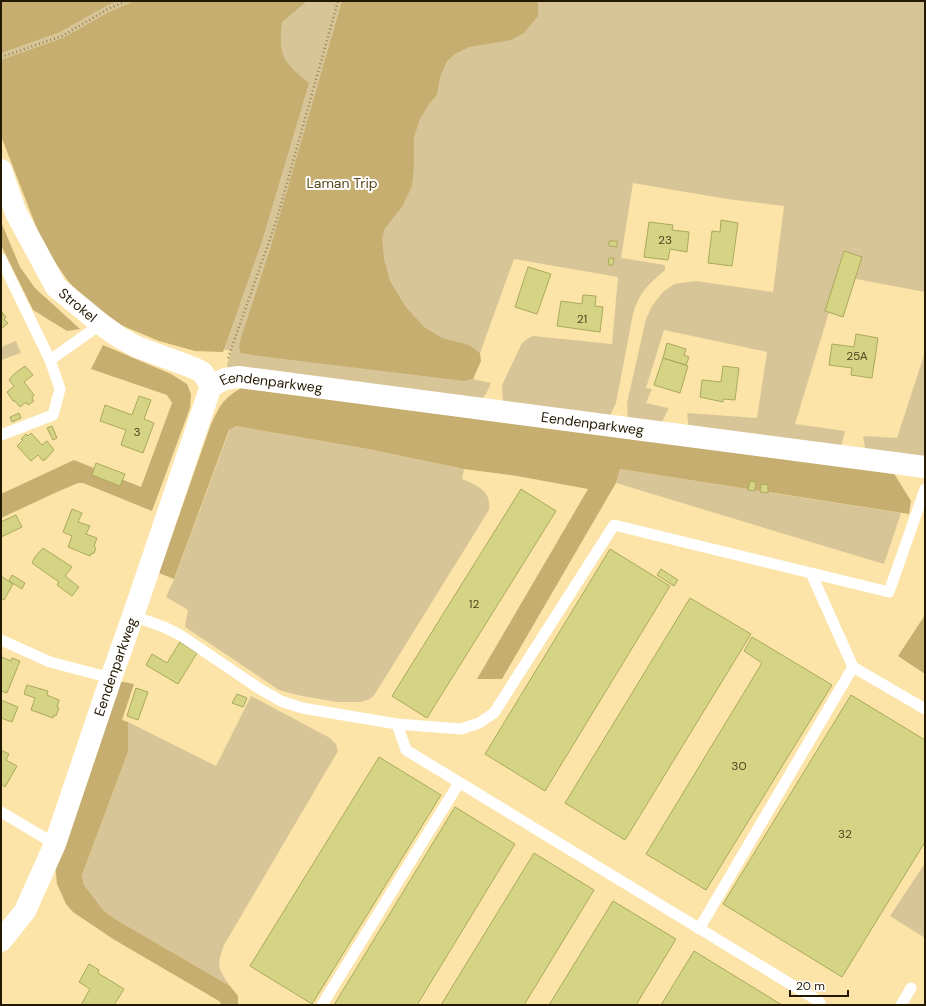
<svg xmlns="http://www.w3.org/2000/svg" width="926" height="1006" font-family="'DM Sans',sans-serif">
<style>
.green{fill:#d8c597}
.forest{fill:#c6ad70}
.building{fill:#d4d484;stroke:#aaa95b}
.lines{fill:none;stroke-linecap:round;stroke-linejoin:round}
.path{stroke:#938156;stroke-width:2.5;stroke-dasharray:1 3;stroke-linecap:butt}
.lane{stroke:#fff;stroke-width:11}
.street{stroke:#fff;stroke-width:22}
.labels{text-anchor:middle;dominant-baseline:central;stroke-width:4;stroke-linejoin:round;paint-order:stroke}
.number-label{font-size:12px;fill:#4f4721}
.park-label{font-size:14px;fill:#5b491a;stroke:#fff}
.street-label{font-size:14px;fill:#231800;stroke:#fff}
</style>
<rect width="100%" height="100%" fill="#fce4a8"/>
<path class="green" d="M1,1H925V292L840,276L795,424L845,431L840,451L689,430L687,413L757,418L767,352L664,330L646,388L652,389L646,403L668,408V410L660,426L628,422L627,403L646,319L652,306L663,292L674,284L696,281L773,292L784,206L727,199L633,183L621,258L665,265V270C648,285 640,291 633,314L616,403L608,420L503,406L502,387L503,383L522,343L527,339L533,336L612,344L618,277L514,259L480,353L476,350L465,381L473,379L491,383L486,394L479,402L228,369L227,365L231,351L183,342L1,131Z
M16,341L21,353L1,360V347Z
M925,352V462L866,454L863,436L897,438Z
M236,426L368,449L464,469L462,479C477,485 492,491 489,510L375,694L370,699L361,702H336L297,695L279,690L185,627L188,610L166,597L175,577L230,429Z
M620,469L901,513L884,564L616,483Z
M251,696L330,738L336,744L338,751L224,945C216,967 218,968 230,986L115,919L104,911L84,885L82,875L128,752V722L216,766Z
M925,863V938L890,916Z"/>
<path class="forest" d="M1,1H117L106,6L60,32L1,53Z
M134,1H307L282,22C278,55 283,63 309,83L262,241L223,352L195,351L159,341L116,323L91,306L68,281L50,255L37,229L1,136V60L63,38L109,12Z
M342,1H538V16L524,33L511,40L469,47L455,54L447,61L440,77L437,95L429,104L420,119L414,137V167L412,186L402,207L385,228L382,238L384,259L390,281L405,306L424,327L442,338L469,345L480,353L481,361L473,379L465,381L259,356L241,353L239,347L241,338L271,246Z
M1,222L20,267L35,288L80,329L67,331L33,310L1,245Z
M103,345L171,374L187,384L191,394L190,408L152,511L83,483H78L57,492L1,518V494L74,460L141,487L172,403L167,395L91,369Z
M243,387L893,472L911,501L909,514L620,469L616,483L502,679H477L588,489L517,476L464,469L368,449L236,426L229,430L174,579L159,573L210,427C220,405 222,399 243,387Z
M925,615V674L898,656Z
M117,682H124L134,684L122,720L128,722V752L82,875L84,885L104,911L115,919L230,986L238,996V1005H222L219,1001L113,939L73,912L66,904L57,884L55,864Z"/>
<path class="building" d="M721,220L738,223L732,266L708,263L712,231L720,232Z
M649,222L673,225L672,230L689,232L687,252L670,249L668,260L644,257Z
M609,241H617V247L609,246Z
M844,251L862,257L843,317L825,311Z
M609,258H614L613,265H608Z
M528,267L551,274L537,314L515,307Z
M583,295L596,296L595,306L603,307L600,332L557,326L561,301L582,304Z
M2,312L6,317L4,319L8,323L1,329Z
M856,334L878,338L872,378L851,375L852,368L829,365L832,344L854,347Z
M667,343L686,349L684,355L689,357L686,365L663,358Z
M663,358L688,366L680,393L654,385Z
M25,366L33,375L24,382L34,395L32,398L34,401L28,405L26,402L20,407L15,401H13L7,392L14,386L9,380L14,374Z
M723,366L739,368L735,400L723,399V402L700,397L702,380L721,382Z
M139,396L151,400L144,419L154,423L143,453L121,445L126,430L100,421L105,405L132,415Z
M19,413L21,418L12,422L10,417Z
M52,426L57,438L53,440L47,428Z
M31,433L42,445L47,441L54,450L45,460L44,459L43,461L38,455L31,461L17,446L23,440L21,439L26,434L28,436Z
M96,463L125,474L120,486L92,475Z
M750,481L756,482L755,491L748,490Z
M761,484L768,485V493L760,492Z
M521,489L556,511L427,718L392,696Z
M72,509L82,513L78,522L90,526L86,534L97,538L94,546L96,548L94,553L91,554L90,556L68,547L72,536L63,532Z
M16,515L22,527L1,537V522Z
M43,548L72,567L65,576L79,587L72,596L57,585L59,582L32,563L35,557Z
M610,549L670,586L545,791L485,754Z
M661,569L678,580L674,586L657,575Z
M12,575L25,583L22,589L9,581Z
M1,576L13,584L4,600L1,598Z
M690,598L751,634L625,840L565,803Z
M752,637L832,685L706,890L646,854L762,663L744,651Z
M180,642L197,653L178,684L146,665L152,654L167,663Z
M1,657L11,661L12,658L20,661L7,693L1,691Z
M27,685L48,691L47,695L59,700L57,707L59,708L56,716L54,715L53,718L31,710L35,698L24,694Z
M136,688L148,692L138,720L127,716Z
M237,694L247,698L243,707L232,703Z
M851,695L925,740V842L842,977L723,904Z
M1,700L18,707L12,722L1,718Z
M1,750L9,754L6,760L17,766L5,787L1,784Z
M379,757L441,795L312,1004L250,966Z
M455,807L515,844L417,1005H334Z
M534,853L594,890L524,1005H441Z
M613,901L676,939L636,1005H549Z
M694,951L782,1005H661Z
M89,964L99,970L98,973L124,989L114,1005H81L90,989L79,982Z"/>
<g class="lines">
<path class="path" d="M1,57L62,36L108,9L126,1
M228,358L276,222L338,1"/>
<path class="lane" d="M1,259L50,360L60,389L53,415L1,435
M50,360L101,324
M811,573L889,592L925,489
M133,616L164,627L180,635L260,689L281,701L302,708L397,724L461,729L479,723L494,713L614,525L811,573L853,667L925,709
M1,640L50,662L111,678
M397,724L406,750L820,1002
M1,812L55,844
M699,929L853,667
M322,1005L459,783
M901,1005L911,988"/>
<g class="street">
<path id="s1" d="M1,170L16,213L56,287L101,324L119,337L137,347L194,368L202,372L211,386"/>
<path id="s2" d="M1,941L25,911L55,844L111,678L133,616L211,386L225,379L239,377L925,467"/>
</g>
</g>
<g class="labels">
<g class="number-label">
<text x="665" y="240">23</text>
<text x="582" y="319">21</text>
<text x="857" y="356">25A</text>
<text x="137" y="432">3</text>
<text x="474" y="604">12</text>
<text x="739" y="766">30</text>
<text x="845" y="834">32</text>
</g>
<g class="park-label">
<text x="342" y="183">Laman Trip</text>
</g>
<g class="street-label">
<text stroke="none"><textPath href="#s1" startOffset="158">Strokel</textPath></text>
<text stroke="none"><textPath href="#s2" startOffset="658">Eendenparkweg</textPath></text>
<text stroke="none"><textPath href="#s2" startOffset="982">Eendenparkweg</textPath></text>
<text stroke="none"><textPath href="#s2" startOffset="299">Eendenparkweg</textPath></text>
</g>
</g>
<rect width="926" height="1006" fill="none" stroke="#231800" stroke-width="4"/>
<path d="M790 990v6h58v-6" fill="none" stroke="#231800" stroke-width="2"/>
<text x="796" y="990" font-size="12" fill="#231800" stroke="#ffffff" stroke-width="3" paint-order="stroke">20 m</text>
</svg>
